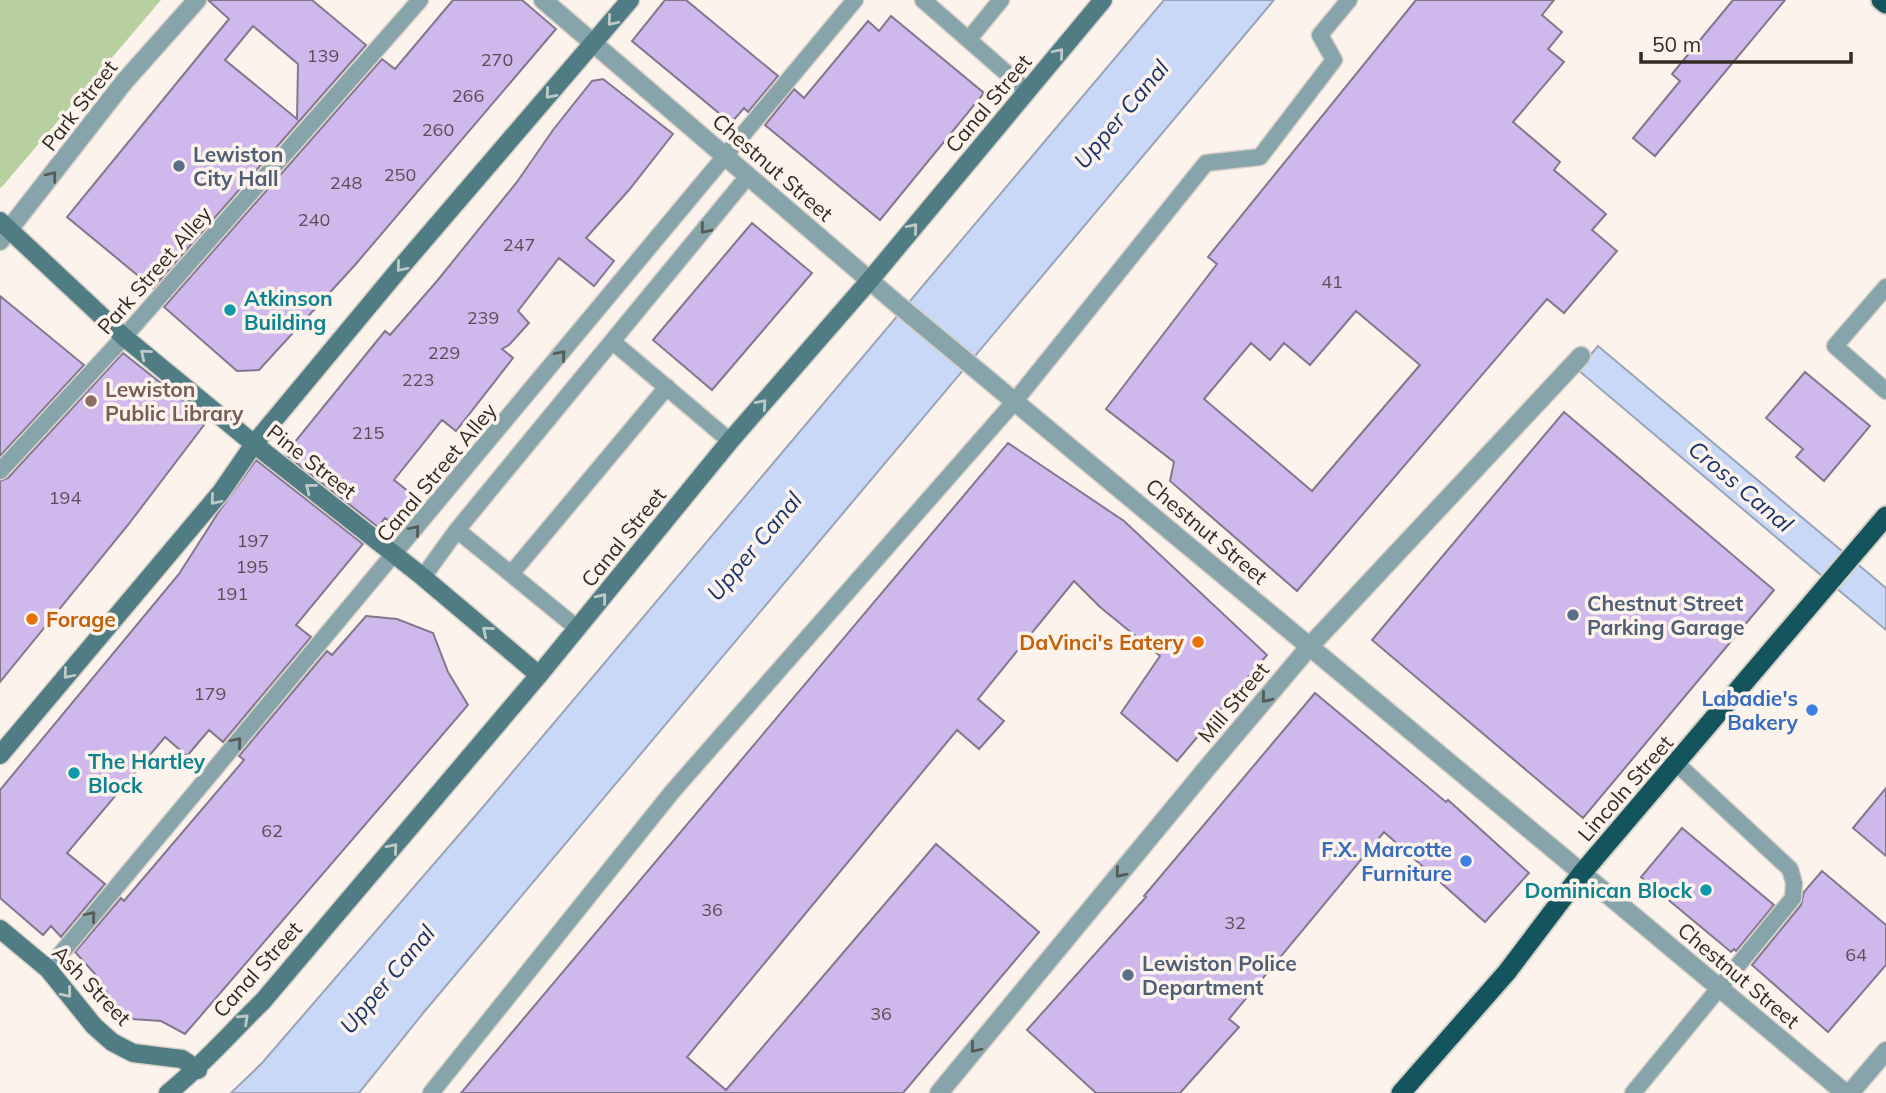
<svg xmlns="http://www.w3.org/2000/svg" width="1886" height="1093" font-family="Mulish,sans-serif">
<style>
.green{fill:#b8cf9f}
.water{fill:#c8d8f6;stroke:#9ba4b7;stroke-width:2}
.building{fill:#cfb8eb;stroke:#82788e;stroke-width:2;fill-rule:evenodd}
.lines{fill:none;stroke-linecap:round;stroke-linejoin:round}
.service-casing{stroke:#d8d0c8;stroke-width:19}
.minor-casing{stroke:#d8d0c8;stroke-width:21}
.tertiary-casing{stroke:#d8d0c8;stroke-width:21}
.secondary-casing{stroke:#d8d0c8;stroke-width:21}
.trunk-casing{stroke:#d8d0c8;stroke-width:23}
.service{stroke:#86a4a9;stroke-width:16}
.minor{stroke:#86a4a9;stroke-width:18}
.tertiary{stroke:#86a4a9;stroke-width:18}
.secondary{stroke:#4f7d83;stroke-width:18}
.trunk{stroke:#14545c;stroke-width:19}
.oneway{stroke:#bfcac7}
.oneway2{stroke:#545b59}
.service-dot{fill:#5c6f8a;stroke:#fcf4ec;stroke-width:2.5}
.culture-dot{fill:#0f9aa8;stroke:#fcf4ec;stroke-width:2.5}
.education-dot{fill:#8d6e63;stroke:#fcf4ec;stroke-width:2.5}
.food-dot{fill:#e8710a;stroke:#fcf4ec;stroke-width:2.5}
.shop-dot{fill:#3f7fe0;stroke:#fcf4ec;stroke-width:2.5}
.labels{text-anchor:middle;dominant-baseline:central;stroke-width:7;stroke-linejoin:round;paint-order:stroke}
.number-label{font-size:18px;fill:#594e55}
.street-label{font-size:21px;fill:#322b23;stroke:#fcf4ec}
.service-label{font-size:21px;font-weight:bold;fill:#4e5e75;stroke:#fcf4ec;text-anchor:start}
.culture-label{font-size:21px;font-weight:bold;fill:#0d838f;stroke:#fcf4ec;text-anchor:start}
.education-label{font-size:21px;font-weight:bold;fill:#785e54;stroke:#fcf4ec;text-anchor:start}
.food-label{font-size:21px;font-weight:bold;fill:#c56008;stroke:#fcf4ec;text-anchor:start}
.shop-label{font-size:21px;font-weight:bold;fill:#366cbe;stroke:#fcf4ec;text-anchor:end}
.water-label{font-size:23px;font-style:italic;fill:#1a346d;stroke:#fcf4ec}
</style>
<rect width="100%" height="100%" fill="#fcf4ec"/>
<path class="green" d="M0,0H161L1,188L0,187Z"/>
<path class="water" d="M1164,0H1274L424,1012L359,1093H231L262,1063L483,807Z
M1598,346L1886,588V630L1578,370Z"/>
<path class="building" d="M208,0H312L366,45L153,288L67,217L229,19ZM253,26L298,64L297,119L225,60Z
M453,0H522L556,29L355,265L259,370L237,371L164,307L382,59L395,69Z
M665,0H686L778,76L748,112L744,108L731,123L632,41Z
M1416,0H1554L1542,15L1562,32L1548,49L1564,62L1513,122L1560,162L1554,170L1606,214L1592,230L1617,251L1564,313L1547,299L1297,591L1170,481L1174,462L1106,409L1217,264L1208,257ZM1356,311L1420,365L1312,491L1204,399L1251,343L1270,360L1284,343L1310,365Z
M1733,0H1785L1655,156L1633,138L1680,81L1672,74Z
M891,16L984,93L880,220L765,125L794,89L804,98L868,21L879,31Z
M603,79L673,134L629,190L586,238L614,261L594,286L559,258L518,311L529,323L509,345L502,349L513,358L456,431L442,420L394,480L418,499L397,527L385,518L378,527L285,454L385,331L390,335L437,281L517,182L553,130L592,81Z
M752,223L812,273L712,390L653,340Z
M0,296L84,365L0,456Z
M123,353L196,411L204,425L128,525L0,682V481L8,478Z
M1805,372L1870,426L1824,481L1796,457L1803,449L1766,418Z
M1564,412L1774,590L1583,818L1372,640Z
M1008,443L1124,521L1267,655L1177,761L1121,713L1160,656L1100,607L1074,581L978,699L1004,721L979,749L957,730L687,1057L726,1090L936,844L1039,932L903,1093H461Z
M256,460L363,544L296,625L311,637L223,742L209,730L187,756L165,737L67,853L105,884L61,937L51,926L43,935L0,898V790L179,574L218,513Z
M366,616L397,619L433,633L448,672L468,705L185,1034L161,1021L132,1019L113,1002L96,975L75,952L121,898L124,901L244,760L239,756L327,651L332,655Z
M1315,693L1446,802L1448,800L1529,873L1485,922L1384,832L1229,1019L1239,1027L1180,1093H1096L1027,1030L1146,897L1144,896Z
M1886,788V856L1853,828Z
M1682,828L1774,905L1736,951L1734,949L1731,952L1641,877Z
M1822,871L1886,925V965L1828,1032L1752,965L1801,905L1804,892Z"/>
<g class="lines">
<g class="service-casing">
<path id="service" d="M923,0L1027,91
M969,39L1001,0
M1886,287L1835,346L1886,391
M613,342L730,441
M0,471L124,337L420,0
M457,530L577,628
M511,574L667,387
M423,577L457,530L748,176
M48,969L855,0
M431,1093L672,792L1015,401L1206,163L1260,157L1334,60L1320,35L1349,0
M1633,1093L1793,898L1794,883L1790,869L1676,763"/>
</g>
<g class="minor-casing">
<path id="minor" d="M1582,873L1845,1093
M939,1093L1207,768L1310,646L1581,356
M1850,1093L1886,1051"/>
</g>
<g class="tertiary-casing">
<path id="tertiary" d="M543,0L896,303L1582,873
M0,241L124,82L197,0"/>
</g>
<g class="secondary-casing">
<path id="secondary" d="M0,221L124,337L254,444L423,577L539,675
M0,755L221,492L254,444L401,267L630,0
M0,929L48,969L94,1026L112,1042L133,1053L182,1059L198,1070
M168,1093C203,1065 231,1032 263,1001L539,675L730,441L870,280L1103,0"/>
</g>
<g class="trunk-casing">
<path id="trunk" d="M1881,0L1886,4
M1401,1093L1507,972L1582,873L1886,516"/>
</g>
<use href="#service" class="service"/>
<use href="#minor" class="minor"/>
<use href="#tertiary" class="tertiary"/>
<use href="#secondary" class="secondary"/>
<use href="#trunk" class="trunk"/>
</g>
<defs><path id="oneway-chevron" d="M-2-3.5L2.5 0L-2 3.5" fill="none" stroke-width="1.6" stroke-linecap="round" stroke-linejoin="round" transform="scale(1.75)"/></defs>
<g class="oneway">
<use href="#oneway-chevron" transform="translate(612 21) rotate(130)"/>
<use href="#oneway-chevron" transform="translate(1059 53) rotate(-50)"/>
<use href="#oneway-chevron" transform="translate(550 94) rotate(131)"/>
<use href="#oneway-chevron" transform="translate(913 228) rotate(-50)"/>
<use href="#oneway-chevron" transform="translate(401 267) rotate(130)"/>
<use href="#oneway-chevron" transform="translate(145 354) rotate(-140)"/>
<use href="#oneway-chevron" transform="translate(762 404) rotate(-49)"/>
<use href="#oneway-chevron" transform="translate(310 488) rotate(-142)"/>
<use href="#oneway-chevron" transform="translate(215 500) rotate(130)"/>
<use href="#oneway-chevron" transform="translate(602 598) rotate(-51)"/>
<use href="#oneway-chevron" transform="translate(487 631) rotate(-140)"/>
<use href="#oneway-chevron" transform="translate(68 674) rotate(130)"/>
<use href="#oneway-chevron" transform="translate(393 848) rotate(-50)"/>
<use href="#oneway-chevron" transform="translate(67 993) rotate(51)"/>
<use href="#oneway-chevron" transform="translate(244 1019) rotate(-43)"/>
</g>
<g class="oneway2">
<use href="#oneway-chevron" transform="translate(52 176) rotate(-52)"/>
<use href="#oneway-chevron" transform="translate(705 229) rotate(129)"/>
<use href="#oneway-chevron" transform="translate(561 355) rotate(-50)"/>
<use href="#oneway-chevron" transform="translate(415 530) rotate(-50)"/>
<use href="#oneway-chevron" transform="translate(1266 698) rotate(130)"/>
<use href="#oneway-chevron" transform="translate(237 742) rotate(-50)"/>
<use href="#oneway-chevron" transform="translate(1120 873) rotate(129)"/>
<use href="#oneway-chevron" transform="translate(91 916) rotate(-50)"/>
<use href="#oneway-chevron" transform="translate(975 1048) rotate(129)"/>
</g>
<g class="service-dot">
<circle cx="179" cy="166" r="7"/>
<circle cx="1573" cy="615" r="7"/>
<circle cx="1128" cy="975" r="7"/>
</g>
<g class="culture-dot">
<circle cx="230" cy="310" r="7"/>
<circle cx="74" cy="773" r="7"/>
<circle cx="1706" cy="890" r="7"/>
</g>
<circle class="education-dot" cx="91" cy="401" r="7"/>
<g class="food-dot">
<circle cx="32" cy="619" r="7"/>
<circle cx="1198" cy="642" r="7"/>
</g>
<g class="shop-dot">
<circle cx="1812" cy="710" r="7"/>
<circle cx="1466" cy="861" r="7"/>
</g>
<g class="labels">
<g class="number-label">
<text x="323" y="55">139</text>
<text x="497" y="59">270</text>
<text x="468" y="95">266</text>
<text x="438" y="129">260</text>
<text x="400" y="174">250</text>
<text x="346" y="182">248</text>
<text x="314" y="219">240</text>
<text x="519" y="244">247</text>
<text x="1332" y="281">41</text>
<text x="483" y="317">239</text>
<text x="444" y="352">229</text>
<text x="418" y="379">223</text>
<text x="368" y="432">215</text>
<text x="65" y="497">194</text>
<text x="253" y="540">197</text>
<text x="252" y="566">195</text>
<text x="232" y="593">191</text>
<text x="210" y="693">179</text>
<text x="272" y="830">62</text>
<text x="712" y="909">36</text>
<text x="1235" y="922">32</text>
<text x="1856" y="954">64</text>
<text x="881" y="1013">36</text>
</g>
<g class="street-label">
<text transform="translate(988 103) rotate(-50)">Canal Street</text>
<text transform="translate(79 105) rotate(-52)">Park Street</text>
<text transform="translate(773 167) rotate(41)">Chestnut Street</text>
<text transform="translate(154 270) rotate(-49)">Park Street Alley</text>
<text transform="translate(312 461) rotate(38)">Pine Street</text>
<text transform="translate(436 472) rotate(-50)">Canal Street Alley</text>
<text transform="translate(1207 531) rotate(40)">Chestnut Street</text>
<text transform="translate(623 537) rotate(-51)">Canal Street</text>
<text transform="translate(1233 702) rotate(-50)">Mill Street</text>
<text transform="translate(1625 788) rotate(-49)">Lincoln Street</text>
<text transform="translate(257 969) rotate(-48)">Canal Street</text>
<text transform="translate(1739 975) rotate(40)">Chestnut Street</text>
<text transform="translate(92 985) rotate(46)">Ash Street</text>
</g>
<g class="service-label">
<text x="193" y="154">Lewiston<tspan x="193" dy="24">City Hall</tspan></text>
<text x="1587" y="603">Chestnut Street<tspan x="1587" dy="24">Parking Garage</tspan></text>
<text x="1142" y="963">Lewiston Police<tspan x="1142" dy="24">Department</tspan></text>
</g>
<g class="culture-label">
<text x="244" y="298">Atkinson<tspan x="244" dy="24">Building</tspan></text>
<text x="88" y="761">The Hartley<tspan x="88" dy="24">Block</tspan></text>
<text x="1692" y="890" text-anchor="end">Dominican Block</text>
</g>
<g class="education-label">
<text x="105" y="389">Lewiston<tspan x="105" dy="24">Public Library</tspan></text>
</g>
<g class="food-label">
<text x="46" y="619">Forage</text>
<text x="1184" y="642" text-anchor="end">DaVinci's Eatery</text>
</g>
<g class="shop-label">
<text x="1798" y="698">Labadie's<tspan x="1798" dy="24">Bakery</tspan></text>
<text x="1452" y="849">F.X. Marcotte<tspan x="1452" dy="24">Furniture</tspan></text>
</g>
<g class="water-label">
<text transform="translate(1121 114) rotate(-50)">Upper Canal</text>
<text transform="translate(1741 486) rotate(40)">Cross Canal</text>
<text transform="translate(754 546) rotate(-50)">Upper Canal</text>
<text transform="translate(387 979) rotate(-50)">Upper Canal</text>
</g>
</g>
<path d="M1641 52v10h210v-10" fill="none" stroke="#322b23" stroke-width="3.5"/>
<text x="1652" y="52" font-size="21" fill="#322b23" stroke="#fcf4ec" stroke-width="5" paint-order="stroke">50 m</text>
</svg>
